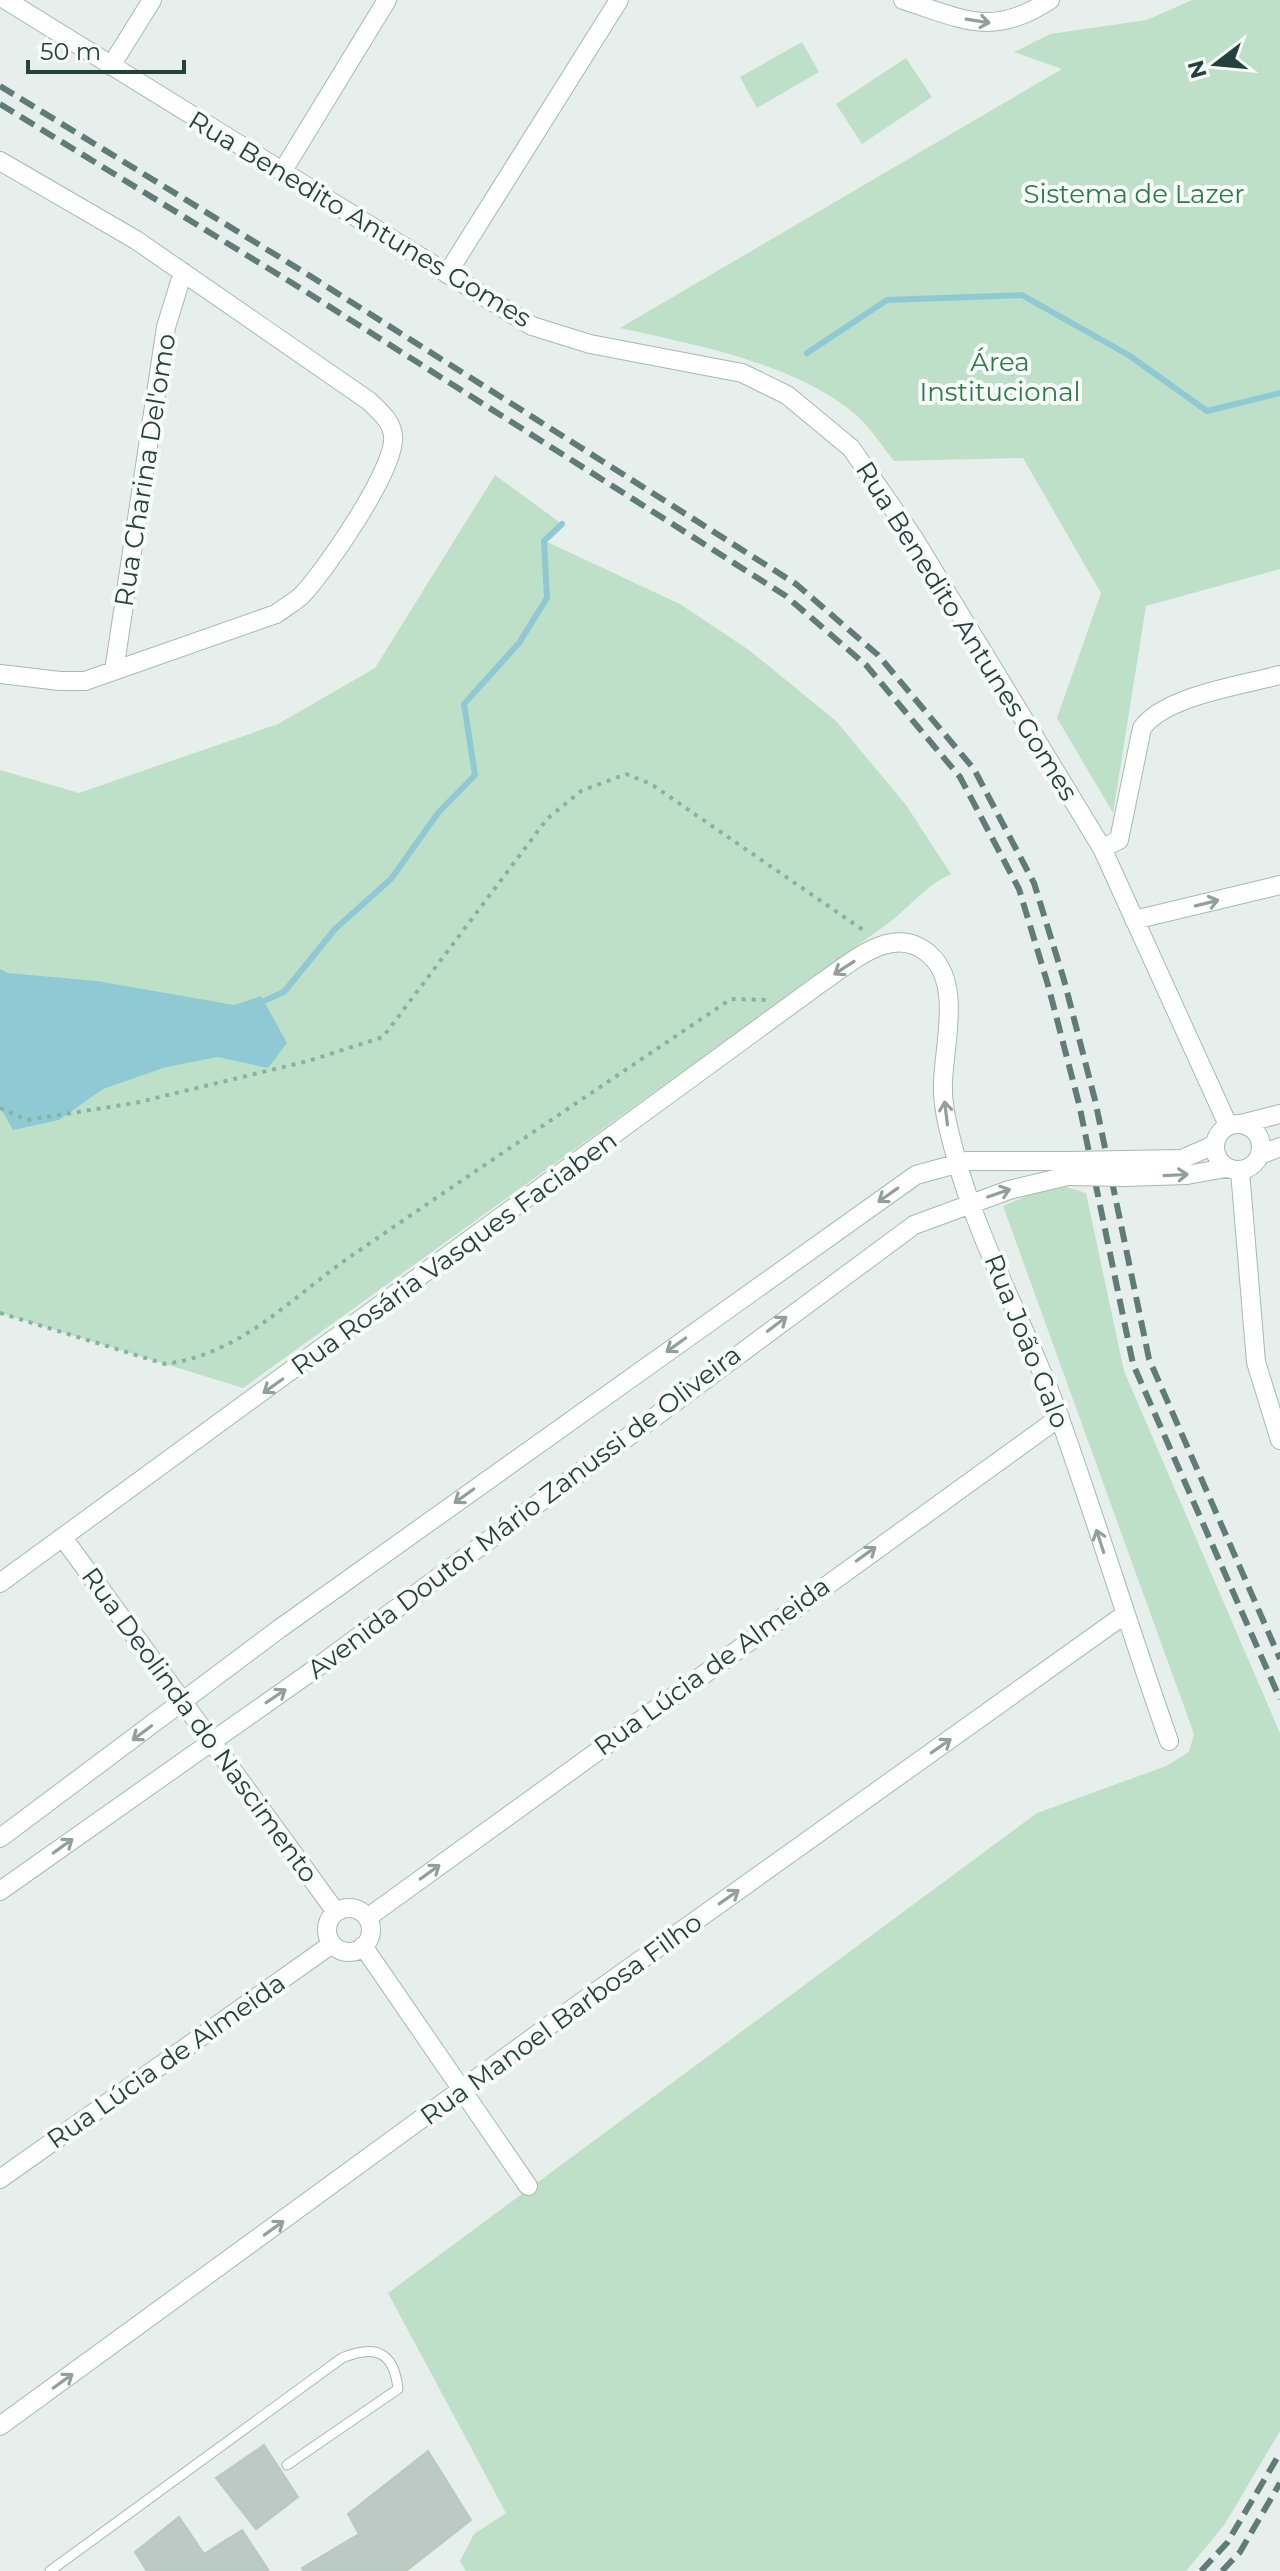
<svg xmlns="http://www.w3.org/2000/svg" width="1280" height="2571" font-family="Montserrat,sans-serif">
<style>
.green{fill:#bfe0c8}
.water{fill:#8ec9d4}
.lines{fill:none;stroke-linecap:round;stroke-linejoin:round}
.stream{stroke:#8ec9d4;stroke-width:6}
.building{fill:#bbcac4;stroke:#b8c9c2;stroke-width:2}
.lane-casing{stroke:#a8b8b2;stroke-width:11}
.street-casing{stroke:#a8b8b2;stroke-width:20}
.path{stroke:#86b3a5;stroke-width:4;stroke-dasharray:4 6;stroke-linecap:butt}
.lane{stroke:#fff;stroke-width:9}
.street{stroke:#fff;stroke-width:18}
.rail{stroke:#5f7d75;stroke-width:6;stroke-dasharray:16 8;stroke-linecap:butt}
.street-bridge-casing{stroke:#a8b8b2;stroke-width:20;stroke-linecap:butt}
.street-bridge{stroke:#fff;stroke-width:18}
.oneway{stroke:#92a09c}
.labels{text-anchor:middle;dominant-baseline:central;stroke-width:8;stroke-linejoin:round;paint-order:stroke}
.park-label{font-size:26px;fill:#2d7a4b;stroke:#f7fbf9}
.street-label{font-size:26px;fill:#24423a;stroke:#f7fbf9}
</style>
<rect width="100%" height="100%" fill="#e6efeb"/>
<path class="green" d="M1192,0H1280V569L1146,606L1113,813L1057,718L1101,593L1023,458L894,461C882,446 870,427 855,414C794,363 696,345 620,328L1062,69L1014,52L1050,34L1147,20Z
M802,42L819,72L757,108L740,77Z
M906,58L932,97L862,144L836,104Z
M495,475L562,524L545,541L680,604L749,650L836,721L906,805L951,874C924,887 913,904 890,922L243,1388L0,1313V770L79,793L278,724L375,668Z
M1063,1186L1086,1193L1124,1371L1280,1733V2431L1225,2524L1186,2571H466L460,2561L474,2534L506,2513L388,2293L1037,1813L1166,1766L1189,1752L1194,1734L1003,1206L1038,1191Z"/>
<path class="water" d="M0,969L7,973L97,981L234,1005L261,996L287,1043L268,1068L218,1057L166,1067L103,1089L59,1120L13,1130L0,1107Z"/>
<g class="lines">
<path class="stream" d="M807,353L887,300L1022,295L1130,356L1207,411L1280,393
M257,1004L284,992L335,929L391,879L438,813L475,775L464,704L519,643L547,598L544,541L562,524"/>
</g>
<path class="building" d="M264,2445L298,2497L256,2529L216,2478Z
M428,2451L471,2520L406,2571H304L302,2568L359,2534L348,2514Z
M179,2517L204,2554L242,2530L269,2571H147L135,2552Z"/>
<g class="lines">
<g class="lane-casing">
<path id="lane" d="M50,2571L342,2358C376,2344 394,2352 398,2389L287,2465"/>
</g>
<g class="street-casing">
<path id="street" d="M6,0L532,326L590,344L742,373L787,395L851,448L913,537L1102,848L1228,1125
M903,0C963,19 992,38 1050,0
M111,66L152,0
M0,161L136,240L369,401C379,411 392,421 393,436C397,467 324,573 301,596C293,603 284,608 276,614L85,681H60L0,674
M282,172L387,0
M447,274L619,0
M114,671L166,327L183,272
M1102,848L1119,840L1142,728C1165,696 1242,685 1280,675
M1134,920L1280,885
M1215 1147a23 23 0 1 1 46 0a23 23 0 1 1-46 0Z
M1241,1124L1280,1114
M1260,1155L1280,1147
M1122,1160L1182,1159L1214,1145
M1240,1171L1256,1362L1280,1440
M1124,1177L1187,1175L1226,1168
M64,1539L336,1912
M0,1583L818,985C850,964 893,921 930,955C962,984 944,1044 943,1083C942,1107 949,1131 955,1154C979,1246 1029,1330 1060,1419C1098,1525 1131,1634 1169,1741
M0,1838L279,1629L916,1175L967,1161H1070
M0,1891L312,1671L914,1225L1009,1190L1068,1176
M327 1930a22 22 0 1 1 44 0a22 22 0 1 1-44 0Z
M367,1918L1060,1417
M363,1946L528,2186
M0,2179L332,1944
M0,2426L576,2006L1124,1615"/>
</g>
<path class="path" d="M0,1108L27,1120L135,1103L308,1061L383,1037L547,819L581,791L626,774L651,784L866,932
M0,1313L165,1364C244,1354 294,1294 357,1252C481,1167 606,1083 731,999L767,1000"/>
<use href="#lane" class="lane"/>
<use href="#street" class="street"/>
<path class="rail" d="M0,86L307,274L796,584L878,655L974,769L1034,883L1064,980L1095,1100L1149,1359L1280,1659
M0,104L297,286L786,596L866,665L960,777L1019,889L1048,985L1079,1104L1133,1364L1280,1699
M1201,2571L1227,2543L1280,2453
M1222,2571L1240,2552L1280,2483"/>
<g class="street-bridge-casing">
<path id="street-bridge" d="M1070,1161L1122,1160
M1068,1176L1124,1177"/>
</g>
<use href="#street-bridge" class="street-bridge"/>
</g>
<defs><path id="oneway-shaft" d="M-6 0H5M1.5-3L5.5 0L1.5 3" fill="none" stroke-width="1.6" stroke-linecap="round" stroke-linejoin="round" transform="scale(2)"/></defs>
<g class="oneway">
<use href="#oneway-shaft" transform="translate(978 21) rotate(9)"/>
<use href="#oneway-shaft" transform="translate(1207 903) rotate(-14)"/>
<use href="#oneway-shaft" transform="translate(844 968) rotate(147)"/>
<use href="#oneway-shaft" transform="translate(946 1113) rotate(-97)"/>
<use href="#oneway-shaft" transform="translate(1176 1175) rotate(-3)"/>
<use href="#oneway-shaft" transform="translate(999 1193) rotate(-19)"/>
<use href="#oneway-shaft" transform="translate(888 1195) rotate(145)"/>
<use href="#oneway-shaft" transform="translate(777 1324) rotate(-37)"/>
<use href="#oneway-shaft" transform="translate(676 1345) rotate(144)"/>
<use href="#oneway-shaft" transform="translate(273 1386) rotate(144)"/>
<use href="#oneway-shaft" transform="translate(464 1496) rotate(144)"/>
<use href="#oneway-shaft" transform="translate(1100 1541) rotate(-108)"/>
<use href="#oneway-shaft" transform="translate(866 1554) rotate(-36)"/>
<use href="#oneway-shaft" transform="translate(276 1696) rotate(-34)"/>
<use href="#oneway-shaft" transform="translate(142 1733) rotate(143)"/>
<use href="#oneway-shaft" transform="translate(941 1746) rotate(-35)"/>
<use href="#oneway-shaft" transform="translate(63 1846) rotate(-36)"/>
<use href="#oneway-shaft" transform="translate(430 1872) rotate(-36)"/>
<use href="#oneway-shaft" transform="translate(729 1897) rotate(-35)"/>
<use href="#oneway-shaft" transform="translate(274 2228) rotate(-36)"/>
<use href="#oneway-shaft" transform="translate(63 2381) rotate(-36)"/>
</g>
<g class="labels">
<g class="park-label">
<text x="1134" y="194">Sistema de Lazer</text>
<text x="1000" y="362">Área<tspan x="1000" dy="30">Institucional</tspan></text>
</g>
<g class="street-label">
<text transform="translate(360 219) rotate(31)">Rua Benedito Antunes Gomes</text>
<text transform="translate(145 470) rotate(-81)">Rua Charina Del'omo</text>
<text transform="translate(967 631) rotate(58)">Rua Benedito Antunes Gomes</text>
<text transform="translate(454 1253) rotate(-36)">Rua Rosária Vasques Faciaben</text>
<text transform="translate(1027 1341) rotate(68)">Rua João Galo</text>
<text transform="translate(524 1512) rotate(-37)">Avenida Doutor Mário Zanussi de Oliveira</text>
<text transform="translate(712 1666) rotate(-36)">Rua Lúcia de Almeida</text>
<text transform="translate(200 1725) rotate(54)">Rua Deolinda do Nascimento</text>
<text transform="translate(561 2019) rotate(-36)">Rua Manoel Barbosa Filho</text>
<text transform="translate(166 2061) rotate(-35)">Rua Lúcia de Almeida</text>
</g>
</g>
<g transform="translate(1216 64) rotate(254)" stroke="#f7fbf9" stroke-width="6" paint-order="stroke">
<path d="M0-6L14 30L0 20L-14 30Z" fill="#24423a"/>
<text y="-12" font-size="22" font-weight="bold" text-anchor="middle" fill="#24423a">N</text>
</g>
<path d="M28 60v12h156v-12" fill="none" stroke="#24423a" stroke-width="4"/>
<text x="40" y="60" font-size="24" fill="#24423a" stroke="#f7fbf9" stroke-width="6" paint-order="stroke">50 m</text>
</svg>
